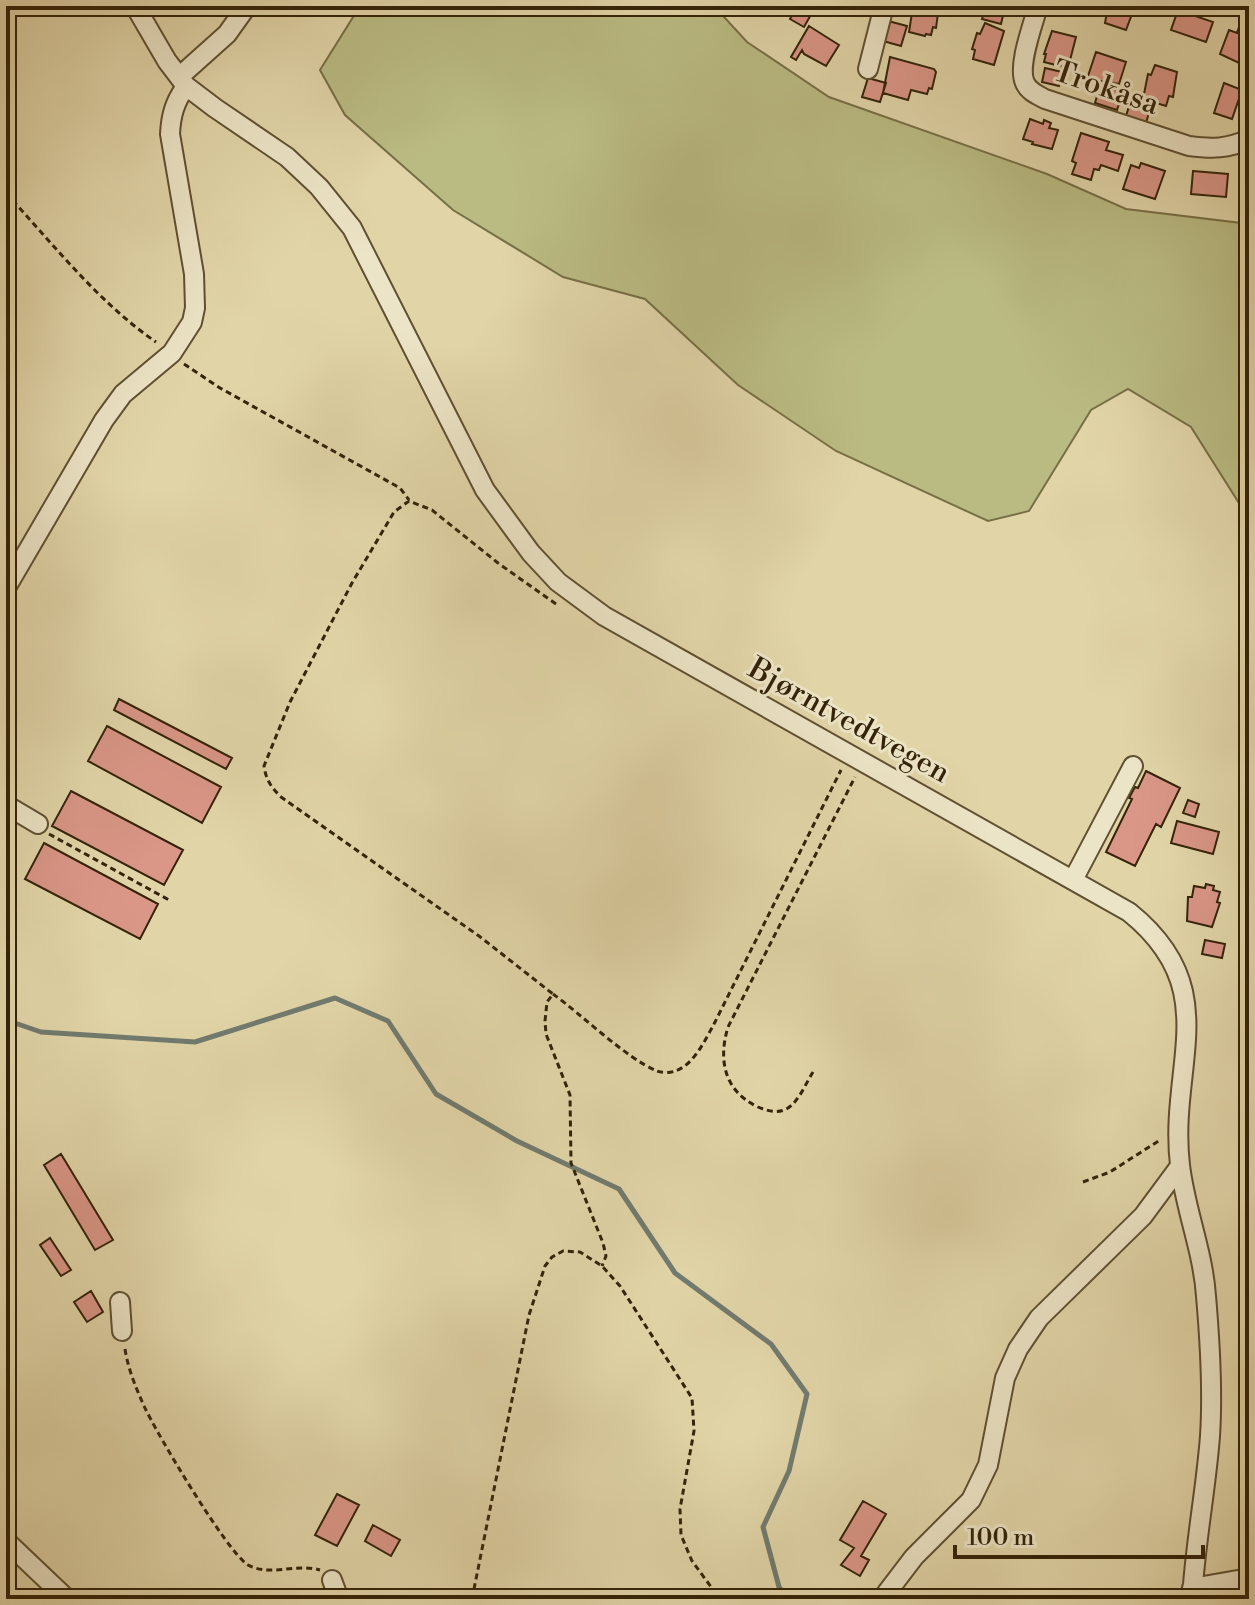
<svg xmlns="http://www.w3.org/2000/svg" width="1255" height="1605" font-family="'Libre Bodoni',serif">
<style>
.green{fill:#babb83;stroke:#776f46;stroke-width:2}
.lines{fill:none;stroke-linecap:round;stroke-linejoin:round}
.stream{stroke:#717b6f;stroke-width:5}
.building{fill:#da9687;stroke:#342309;stroke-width:2}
.minor-casing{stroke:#5f5031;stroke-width:22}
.path{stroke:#342309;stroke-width:3;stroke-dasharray:6 4;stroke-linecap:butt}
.minor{stroke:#ece4c6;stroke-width:18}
.labels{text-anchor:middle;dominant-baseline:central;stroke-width:6;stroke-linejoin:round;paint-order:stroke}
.street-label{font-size:30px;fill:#342309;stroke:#ece4c6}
</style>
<rect width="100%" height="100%" fill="#e1d5a8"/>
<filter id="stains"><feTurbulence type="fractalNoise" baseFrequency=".0025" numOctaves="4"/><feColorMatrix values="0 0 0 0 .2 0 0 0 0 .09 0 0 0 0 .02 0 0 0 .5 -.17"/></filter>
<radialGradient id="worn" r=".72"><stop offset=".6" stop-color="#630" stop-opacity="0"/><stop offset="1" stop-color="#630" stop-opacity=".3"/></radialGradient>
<path class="green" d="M363,6H714L747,42L829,97L1047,174L1126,209L1249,224V519L1191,427L1128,389L1091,410L1029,511L988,521L836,451L738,385L645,299L563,277L453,210L345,115L320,70L355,14Z"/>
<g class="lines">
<path class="stream" d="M6,1020L41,1032L195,1042L335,998L388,1021L436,1094L517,1141L619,1189L675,1273L771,1344L807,1394L789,1471L763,1527L779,1587L788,1599"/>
</g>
<path class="building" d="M798,6H805L813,11L804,27L790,19Z
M913,6H939L936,28L933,27L931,35L926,34L925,36L909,32Z
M986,6L1005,7L1001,24L982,19Z
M1108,6H1135L1126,30L1105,23Z
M1178,10L1213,22L1206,42L1171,30Z
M888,21L907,26L901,46L883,41Z
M1241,21L1249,24V37L1239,63L1220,54L1229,30L1237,33Z
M985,23L1004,31L994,65L973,59L975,50L972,49L977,33L980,34Z
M809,26L839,45L826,66L804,54L802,50L796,60L791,57Z
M1052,31L1076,37L1068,68L1044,62L1046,54H1044Z
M1096,52L1126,62L1119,84L1087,79Z
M890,57L934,69L936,72L932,89L929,88L927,94L911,90L908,100L883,93Z
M1155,65L1177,72L1173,97L1169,96L1166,106L1143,99L1148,74L1151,75Z
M1045,68L1062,72L1059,86L1042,82Z
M868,78L886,83L880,102L862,97Z
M1224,83L1242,90L1232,119L1214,113Z
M1100,85L1123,92L1117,110L1095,103Z
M1131,100L1151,106L1146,123L1126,116Z
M1030,119L1043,124L1044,120L1051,123L1049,128L1058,130L1052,149L1032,144L1033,142L1023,139Z
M1081,133L1109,142L1106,150L1123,155L1118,171L1101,165L1099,170L1094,169L1091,180L1072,174L1076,163L1072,161Z
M1141,163L1165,171L1155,199L1123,189L1131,165L1139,168Z
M1193,171L1228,174L1226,197L1191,194Z
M119,699L232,758L226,769L114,710Z
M107,726L221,787L202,823L88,761Z
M1146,771L1180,788L1161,827L1156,824L1135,866L1106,852L1132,799L1129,798L1135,787L1138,788Z
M71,791L183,850L164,885L52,826Z
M1188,800L1199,804L1195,817L1183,813Z
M1177,821L1219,832L1213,854L1171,843Z
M44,843L158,904L140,939L25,879Z
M1206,884L1214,886L1213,890L1220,892L1217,902L1220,903L1212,927L1187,921L1188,897H1192L1194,886L1205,888Z
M1205,940L1225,944L1222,958L1202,954Z
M61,1154L113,1240L95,1250L44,1165Z
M50,1238L71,1270L61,1276L40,1245Z
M91,1291L103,1312L87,1322L74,1302Z
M337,1494L359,1505L337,1546L315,1535Z
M863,1501L886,1514L861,1556L869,1560L860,1576L841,1565L854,1548L840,1540Z
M373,1525L400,1540L391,1556L365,1541Z"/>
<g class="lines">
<g class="minor-casing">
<path id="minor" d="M135,6L167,61L186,86L215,108L287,157L319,187L352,228L485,490L531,553L558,582L604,616L1129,912C1226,990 1168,1065 1180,1165C1185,1209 1203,1251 1206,1296C1210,1342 1213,1390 1210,1436C1206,1490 1195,1544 1192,1599
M1038,6C1033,25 1017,66 1025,83C1029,92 1038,95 1045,99L1189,146C1212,149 1228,149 1249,139
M868,69L884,6
M179,77L227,34L247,6
M6,588L104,420L123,394L172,353L192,322L195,308L194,274L170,134C171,114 175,102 186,86
M6,805L38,824
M1073,880L1133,766
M120,1302L122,1331
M6,1541L67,1599
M332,1580L339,1599
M1192,1588L1249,1578
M882,1599L914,1557L971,1500L988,1465L1005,1378L1018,1349L1039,1318L1143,1216L1180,1166"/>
</g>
<path class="path" d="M6,193C53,244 99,303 156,342
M184,364L220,388L400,488L409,500
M556,604L498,563L432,510L409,501L394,512L352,583L290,702L264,766C266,780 271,787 281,797L479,936L553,994L547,1002L545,1021L546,1034L570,1095L571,1163L603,1243L606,1256L602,1266
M49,834L169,900
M553,994C581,1014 627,1059 657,1071C662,1073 670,1073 675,1071C694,1065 705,1040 714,1024L841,770
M813,1072C806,1083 799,1101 788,1108C779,1114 767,1111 758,1107C724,1091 718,1060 728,1027L855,777
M1083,1182L1110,1172L1160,1140
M125,1349C128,1369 136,1388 144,1406C157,1434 227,1552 248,1565C270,1577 296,1563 320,1570
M472,1599L529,1315L545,1266L552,1257L563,1251L580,1252L602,1266L620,1286L692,1398L694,1431L680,1509L681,1535L692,1561L720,1599"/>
<use href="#minor" class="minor"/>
</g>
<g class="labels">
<g class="street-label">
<text transform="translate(1106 88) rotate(19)">Trokåsa</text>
<text transform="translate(849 721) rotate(29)">Bjørntvedtvegen</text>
</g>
</g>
<rect width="1255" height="1605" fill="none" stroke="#e1d5a8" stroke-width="32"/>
<rect x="8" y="8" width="1239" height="1589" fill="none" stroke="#342309" stroke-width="4"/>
<rect x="16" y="16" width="1223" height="1573" fill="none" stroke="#342309" stroke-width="2"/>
<path d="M955 1545v12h248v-12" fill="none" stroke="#342309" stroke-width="4"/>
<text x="967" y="1545" font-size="24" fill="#342309" stroke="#ece4c6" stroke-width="6" paint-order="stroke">100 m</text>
<rect width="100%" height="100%" filter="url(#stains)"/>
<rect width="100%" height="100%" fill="url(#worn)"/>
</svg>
